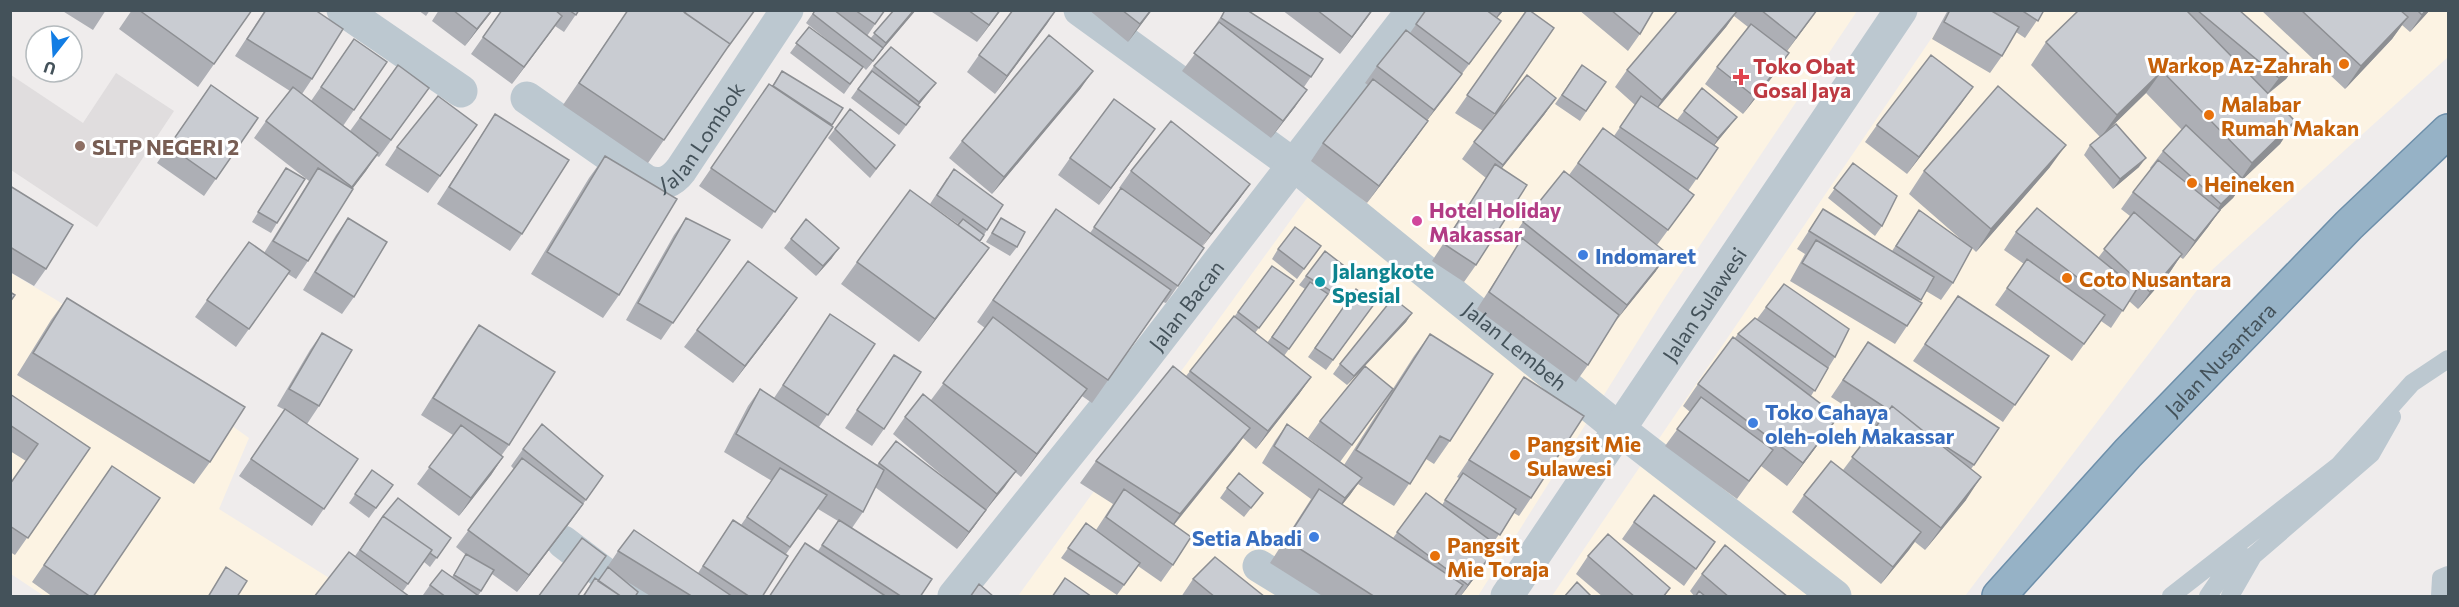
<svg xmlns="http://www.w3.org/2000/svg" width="2459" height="607" font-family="Commissioner,sans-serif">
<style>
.commercial{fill:#fcf3e3}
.education{fill:#e0ddde}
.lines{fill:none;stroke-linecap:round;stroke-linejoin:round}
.trunk-casing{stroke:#6d8faa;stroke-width:36}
.service{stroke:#bcc8d0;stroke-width:18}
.minor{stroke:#bcc8d0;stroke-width:33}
.tertiary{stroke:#bcc8d0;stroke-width:33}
.trunk{stroke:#96b2c6;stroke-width:33}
.wall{fill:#adafb5}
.shaded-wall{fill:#8d8f93}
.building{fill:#c9ccd2;stroke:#8d8f93;stroke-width:1.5}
.food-dot{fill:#e8710a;stroke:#fff;stroke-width:2}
.health-dot{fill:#e0444e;stroke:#fff;stroke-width:2}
.education-dot{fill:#8d6e63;stroke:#fff;stroke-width:2}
.hotel-dot{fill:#d1479c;stroke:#fff;stroke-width:2}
.shop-dot{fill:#3f7fe0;stroke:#fff;stroke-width:2}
.culture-dot{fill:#0f9aa8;stroke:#fff;stroke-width:2}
.labels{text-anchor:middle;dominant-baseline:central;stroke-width:6;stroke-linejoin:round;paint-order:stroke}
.food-label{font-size:21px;font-weight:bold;fill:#c56008;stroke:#fff;text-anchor:start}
.health-label{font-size:21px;font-weight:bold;fill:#be3a42;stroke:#fff;text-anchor:start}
.street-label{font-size:21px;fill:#44525a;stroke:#fff}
.education-label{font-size:21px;font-weight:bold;fill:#785e54;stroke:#fff;text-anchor:start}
.hotel-label{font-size:21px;font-weight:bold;fill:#b23c85;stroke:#fff;text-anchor:start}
.shop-label{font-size:21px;font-weight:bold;fill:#366cbe;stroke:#fff;text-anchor:start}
.culture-label{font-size:21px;font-weight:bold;fill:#0d838f;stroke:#fff;text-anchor:start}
</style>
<rect width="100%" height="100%" fill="#efecec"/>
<path class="commercial" d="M1445,11H1857L1666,296L1478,596H1018L1293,217Z
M1950,11H2448V57L2213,269L1965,596H1552Z
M11,273L58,301L249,438L219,509L358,596H44L11,574Z"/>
<path class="education" d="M116,73L174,111L97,227L11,170V75L83,123Z"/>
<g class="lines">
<g class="trunk-casing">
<g id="trunk">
<path id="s5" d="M1999,596L2128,453L2349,225L2448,131"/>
</g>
</g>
<path class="service" d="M2171,596L2339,465L2412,383L2448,359
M2208,596L2239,551
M2230,596L2253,556L2371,454L2392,417
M2440,596L2441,578L2448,575"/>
<g class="minor">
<path d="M343,10L461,91"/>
<path id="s1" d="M1080,10L1294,165L1619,429L1835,596"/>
<path id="s2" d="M527,98L646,181C660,187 672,182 681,170L787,10"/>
<path d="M563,542L634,596"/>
<path d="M1259,566L1308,596"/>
<path id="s3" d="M954,596L1126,382L1413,10"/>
</g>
<path class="tertiary" id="s4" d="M1507,596L1901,10"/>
<use href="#trunk" class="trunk"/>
</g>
<path class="wall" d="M61,10H106L93,30Z
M132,10H252L198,87L119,29Z
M265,10H315L312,79L302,94L311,101L354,39L387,62L343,126L350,131L398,65L417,105L379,157L377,156L352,189L308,261L296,279L288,274L236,347L195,317L249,242L264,253L309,181L254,138L266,121L290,91L235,56Z
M418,10H430L426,16Z
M439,10H493L465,46L432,21Z
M502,10H579L564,32L555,26L512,84L471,54Z
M628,10L685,13L719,61L648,163L563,105Z
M815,10H885L867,36L870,39L894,10H916L882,50L866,70L863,67L844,94L790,53L809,27L835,46L806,23Z
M933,10H1001L977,42L932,12Z
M1056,10L995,94L967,72L979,55Z
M1089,10H1152L1128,42Z
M1225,10L1323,59L1304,87L1295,107L1271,138L1182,71L1209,35Z
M1282,10H1373L1340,54Z
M1426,10H1504L1497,18L1489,38L1427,120L1416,138L1367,203L1311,161L1323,143L1368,85L1365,83L1377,66L1410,33Z
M1527,10L1554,28L1483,131L1455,113Z
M1579,10H1654L1640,34L1628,51Z
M1678,10H1817L1787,51L1777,71L1743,114L1705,84L1717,67L1748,27L1734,16L1726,27L1658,108L1677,120L1684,111L1730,126L1714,145L1718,148L1688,191L1694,195L1657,245L1656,271L1615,321L1588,365L1576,382L1477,309L1518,245L1511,239L1523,222L1569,175L1603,128L1614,136L1635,105L1615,87L1627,70Z
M1948,10H2044L2025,38L2016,32L2002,56L1990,73L1932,39Z
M2079,10H2239L2298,62L2286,79L2268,94L2295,121L2280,144L2243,179L2245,181L2233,198L2220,210L2208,227L2183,259L2180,257L2170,272L2138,309L2129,301L2111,328L2101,321L2072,361L1995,305L2024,264L2004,250L2016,232L2098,258L2130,216L2121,209L2133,192L2151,169L2150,168L2163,151L2182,130L2146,93L2106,132L2139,167L2113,189L2084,155L2090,145L2100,137L2031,65L2046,42Z
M2261,10H2430L2410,32L2402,25L2392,39L2345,89Z
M1582,65L1606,82L1580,121L1555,104Z
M874,66L929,92L918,106L920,107L899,135L851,98Z
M782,71L843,108L831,126L833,127L762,229L699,186L769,84L772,86Z
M211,85L258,118L204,196L157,163Z
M1973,87L1907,174L1865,142L1877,125Z
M1081,88L992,194L949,158L962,141Z
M1556,98L1544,115L1501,168L1476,265L1464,282L1432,261L1486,178L1462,159L1474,142Z
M850,109L895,145L870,178L828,138Z
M495,114L522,234L510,251L437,204Z
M477,125L428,193L385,165L397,147Z
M1143,146L1099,205L1058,175L1070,158Z
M605,156L619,295L603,318L531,274L589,178Z
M1853,163L1882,226L1875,236L1828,198Z
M2050,167L1976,252L1972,248L1953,283L1941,300L1926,291L1919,301L1907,326L1895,344L1790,281L1805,254L1797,249L1823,209L1892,251L1919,210L1964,242L1909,194L1924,171Z
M286,168L277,223L271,233L252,222Z
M1131,171L1250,184L1238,201L1202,246L1204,248L1166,303L1163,302L1092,403L1082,396L1021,477L1015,472L957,549L875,487L863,512L852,528L920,597H769L805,543L818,551L838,521L818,509L786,554L762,597H652L621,578L635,597H582L595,578L598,581L607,569H606L618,551L698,573L733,520L741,525L772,481L724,452L748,406L760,389L774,398L830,314L875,344L819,427L877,465L896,441L962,492L893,434L905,417L931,400L985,328L977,322L1056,209L1090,233L1121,189L1119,188Z
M947,178L1003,205L980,241L973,270L919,342L841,284L857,262L958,224L930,204Z
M10,186L46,269L34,286L10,272Z
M348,218L354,297L342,314L303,290L336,235Z
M686,218L730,240L661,340L626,320L674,235Z
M1001,218L1017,247L1010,256L986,242Z
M791,239L832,258L816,276L784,248Z
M1321,246L1297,279L1272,259L1278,249Z
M1272,266L1294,281L1255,333L1267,343L1305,289L1299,285L1306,276L1348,269L1324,300L1284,356L1311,377L1299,394L1256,449L1243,438L1234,450L1174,525L1173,565L1161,582L1138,566L1117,595L1061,558L1086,523L1096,530L1113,504L1080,483L1096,461L1186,376L1234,317Z
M1356,289L1375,303L1326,370L1308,357Z
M1958,296L2049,356L2003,422L1913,361Z
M67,298L210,462L194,484L17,375L51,320Z
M1766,307L1835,357L1811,396L1822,439L1787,486L1761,466L1737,499L1665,446L1690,412L1683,406L1698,384L1738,334L1757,319Z
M1412,313L1406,322L1347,385L1333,374L1340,364Z
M785,315L733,383L684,347L697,330Z
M479,325L509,445L501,456L503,457L491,475L459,516L417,484L453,435L421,415L467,342Z
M322,333L319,406L307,424L302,421L358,459L312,526L239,476L285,410L277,406L310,350Z
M1430,334L1450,441L1434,464L1426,459L1394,506L1358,484L1342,505L1393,538L1426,493L1442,505L1459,478L1457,477L1524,377L1531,498L1519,516L1514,513L1493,543L1498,546L1460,597H1324L1270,563L1311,499L1262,463L1275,441L1287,424L1329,454L1308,438L1320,421L1393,389L1340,462L1344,465L1414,356Z
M1868,342L1974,465L1971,469L1966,500L1925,550L1915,542L1881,584L1792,512L1804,495L1843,470L1876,426L1831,397Z
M894,355L884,429L872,446L845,428Z
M10,394L90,448L15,555L10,552V484L26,461L10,451Z
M523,449L603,476L571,521L517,592L492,574L478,596L480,597H426L423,595L430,585L452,577L466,555L456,547L514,469L511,466Z
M112,466L93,597H53L32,582Z
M372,470L393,485L369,518L349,503Z
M1227,488L1263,493L1244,517L1220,498Z
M383,516L451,538L430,567L424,562L403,591L355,556Z
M1634,522L1715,542L1684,586L1622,539Z
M1588,556L1670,588L1664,597H1603L1576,574Z
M1702,574L1788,597H1695L1690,591Z
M1193,579L1265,597H1181Z"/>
<path class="shaded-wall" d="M492,10H493L465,46L477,29Z
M914,10H916L882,50L866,70L886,43Z
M1000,10H1001L977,42L989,25Z
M1056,10L1047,24L995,94L1007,76Z
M1151,10H1152L1128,42L1140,24Z
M1372,10H1373L1340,54L1352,37Z
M1501,10H1504L1494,21Z
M1738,10L1726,27L1650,117L1662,100Z
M1817,10L1811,19L1784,55L1796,38Z
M2426,10H2430L2410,32L2422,15Z
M562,16L550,33L512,84L524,67Z
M2408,17L2392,39L2345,89L2361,66Z
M1789,53L1777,71L1743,114L1755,97Z
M2298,62L2286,79L2266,95L2279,78Z
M1093,71L1081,88L992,194L1004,177Z
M2162,71L2146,93L2101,137L2117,115Z
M1462,74L1450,91L1422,127L1434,110Z
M936,83L929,92L913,112L919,102Z
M1973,87L1961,104L1907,174L1919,157Z
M1307,90L1295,107L1271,138L1283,121Z
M1556,98L1544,115L1491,182L1503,165Z
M1737,117L1730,126L1712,148L1718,138Z
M1428,121L1416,138L1367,203L1379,186Z
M2295,121L2280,144L2237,185L2252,163Z
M1155,129L1143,146L1099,205L1111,188Z
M2066,145L2050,167L1976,252L1991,229Z
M378,153L366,171L340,205L352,187Z
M2146,158L2139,167L2113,189L2120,179Z
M2245,181L2233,198L2209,221L2221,204Z
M1250,184L1238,201L1199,251L1211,234Z
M2220,210L2208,227L2183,259L2195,241Z
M839,248L832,258L816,276L823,266Z
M989,248L973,270L919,342L935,319Z
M1668,254L1656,271L1615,322L1627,305Z
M2182,254L2170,272L2138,309L2150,292Z
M797,298L785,315L733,383L745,366Z
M1412,313L1406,322L1347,385L1354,376Z
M1311,377L1299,394L1256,449L1268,431Z
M1087,389L1071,411L1021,477L1037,454Z
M1838,417L1822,439L1787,486L1803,463Z
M1250,428L1234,450L1164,537L1180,514Z
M503,457L491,475L459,516L471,498Z
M1016,471L1004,488L985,511L997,494Z
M1981,477L1966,500L1925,550L1941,528Z
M1362,478L1350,495L1333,516L1345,498Z
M583,504L571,521L517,592L529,575Z
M986,510L974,527L957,549L969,532Z
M1921,532L1909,550L1881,584L1893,567Z
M1498,546L1485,564L1460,597L1468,585Z"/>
<path class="building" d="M139,10H252L214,64Z
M266,10H315L343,29L312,79L247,39Z
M453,10H492L477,29Z
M502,10H555L562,16L524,67L483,37Z
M569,10H579L576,15Z
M628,10H681L730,44L664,140L579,83Z
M687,10H755L728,47L730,44L685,13Z
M815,10H834L883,48L873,61L813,14Z
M855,10H885L875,24Z
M894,10H914L886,43L874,33Z
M968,10H1000L989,25Z
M1013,10H1056L1007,76L979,55Z
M1122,10H1151L1140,24Z
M1225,10H1247L1323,59L1311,77L1221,18Z
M1317,10H1372L1352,37Z
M1426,10H1486L1501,21L1469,64L1416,24Z
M1527,10H1529L1554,28L1495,114L1467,95Z
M1611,10H1654L1640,34Z
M1678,10H1738L1662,100L1627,70Z
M1761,10H1817L1796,38Z
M1950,10H1990L2019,27L2002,56L1944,22Z
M2021,10H2044L2038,21Z
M2079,10H2186L2295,121L2252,163L2162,71L2117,115L2046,42Z
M2197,10H2239L2298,62L2279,78Z
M2301,10H2400L2408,17L2361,66Z
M2417,10H2426L2422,15Z
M1219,22L1307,90L1283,121L1194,53Z
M1751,24L1789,53L1755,97L1717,67Z
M809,27L863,67L850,84L796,43Z
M1406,30L1462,74L1434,110L1377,66Z
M1049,35L1093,71L1004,177L962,141Z
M354,39L387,62L354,110L321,87Z
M891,47L936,83L919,102L874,66Z
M1931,55L1973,87L1919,157L1877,125Z
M398,65L429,88L391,140L360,118Z
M1582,65L1606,82L1586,111L1562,95Z
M782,71L843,108L832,125L773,86Z
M872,71L920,107L906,125L858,89Z
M1527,75L1556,98L1503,165L1474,142Z
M1373,79L1428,121L1379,186L1323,143Z
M769,84L833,127L775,212L711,168Z
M211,85L258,118L216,179L169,146Z
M1998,86L2066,145L1991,229L1924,171Z
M293,87L378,153L352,187L266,121Z
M1702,88L1737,117L1718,138L1684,111Z
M438,96L477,125L440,176L397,147Z
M1641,96L1718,148L1697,179L1620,127Z
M1114,99L1155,129L1111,188L1070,158Z
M850,109L895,145L876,169L835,129Z
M495,114L569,160L522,234L449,187Z
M1171,121L1250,184L1211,234L1131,171Z
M2116,124L2146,158L2120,179L2090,145Z
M2186,125L2245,181L2221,204L2163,151Z
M1603,128L1694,195L1668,230L1578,163Z
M605,156L677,199L619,295L547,252Z
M2158,160L2220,210L2195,241L2133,192Z
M1853,163L1897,196L1882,226L1834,188Z
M1495,164L1527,185L1476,265L1444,244Z
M286,168L305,179L277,223L258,212Z
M318,168L353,189L308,261L273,241Z
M954,169L1003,205L987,230L937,195Z
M1564,171L1668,254L1627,305L1523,222Z
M10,186L73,225L46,269L10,247Z
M1121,188L1204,248L1178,286L1094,227Z
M910,190L989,248L935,319L857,262Z
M2037,208L2137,289L2123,311L2016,232Z
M1056,209L1171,290L1108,380L993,300Z
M1823,209L1934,277L1921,300L1809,231Z
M1919,210L1972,248L1953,283L1896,246Z
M2134,212L2182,254L2150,292L2104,249Z
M348,218L387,242L354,297L315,272Z
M686,218L730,240L673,323L638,303Z
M1001,218L1025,232L1017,247L992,233Z
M806,219L839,248L823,266L791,239Z
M963,219L984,235L980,241L958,225Z
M1295,227L1321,246L1304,269L1278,249Z
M1522,238L1619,315L1588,365L1489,292Z
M1816,240L1922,303L1907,326L1802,263Z
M249,242L290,271L249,329L207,300Z
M1325,251L1348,269L1331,291L1306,276Z
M2027,259L2105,315L2084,344L2007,288Z
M748,261L797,298L745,366L697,330Z
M1272,266L1294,281L1259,328L1238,312Z
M1310,282L1328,294L1289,349L1272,337Z
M1784,284L1849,329L1835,357L1766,307Z
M1356,289L1375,303L1333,360L1315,348Z
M10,292L15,295L10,302Z
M1958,296L2049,356L2015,405L1925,344Z
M67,298L245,407L210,462L33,353Z
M1393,298L1412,313L1354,376L1340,364Z
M830,314L875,344L828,415L783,385Z
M1234,316L1311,377L1268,431L1190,371Z
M993,317L1087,389L1037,454L943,383Z
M1755,318L1828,368L1815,391L1738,334Z
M479,325L555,372L509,445L433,398Z
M322,333L352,350L319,406L289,389Z
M1430,334L1493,374L1450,441L1440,436L1410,484L1356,450Z
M1733,337L1838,417L1803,463L1698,384Z
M1868,342L1999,428L1974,465L1928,435L1892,406L1889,410L1843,380Z
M894,355L921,372L884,429L857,410Z
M1173,366L1250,428L1180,514L1096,461Z
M1365,366L1393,389L1352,445L1320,421Z
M1524,377L1584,416L1531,498L1469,460Z
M760,389L884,470L863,512L736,434Z
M10,394L90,448L28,538L10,526V484L38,444L10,425Z
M923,394L1016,471L997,494L905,417Z
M1701,397L1773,450L1749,481L1677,429Z
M1892,406L1981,477L1941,528L1852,457Z
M285,409L358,459L324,509L251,459Z
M542,424L603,476L586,500L523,449Z
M1287,424L1362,478L1345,498L1274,446Z
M461,425L503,457L471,498L429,467Z
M896,441L986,510L969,532L879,463Z
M522,458L583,504L529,575L468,530Z
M1831,461L1921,532L1893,567L1804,495Z
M112,466L160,498L93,597H91L44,565Z
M780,468L827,495L790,547L747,517Z
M372,470L393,485L376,508L355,494Z
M1239,473L1263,493L1251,508L1227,488Z
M1463,473L1516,509L1500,535L1445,500Z
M1124,489L1191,537L1173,565L1106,517Z
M1319,489L1463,585L1454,597H1375L1286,540Z
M1426,493L1498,546L1468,585L1397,532Z
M1654,495L1715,542L1696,569L1634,522Z
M398,498L451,538L437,558L430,553L432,550L383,516Z
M383,516L432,550L408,584L360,550Z
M733,520L788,556L762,597H750L703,566Z
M839,520L932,579L920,597H902L822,545Z
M1086,523L1140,563L1124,585L1068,548Z
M634,530L733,597H693L618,551Z
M1608,534L1670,588L1663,597H1635L1588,556Z
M582,538L606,556L577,597H538Z
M805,543L887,597H769Z
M1725,545L1788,597H1729L1702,574Z
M349,552L410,597H314Z
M466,554L494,570L481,591L454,575Z
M1215,557L1265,597H1215L1193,579Z
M226,567L247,581L237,597H208Z
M608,567L638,592L635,597H622L598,581Z
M442,570L480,597H446L430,585Z
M595,578L622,597H583Z
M1065,578L1092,597H1052Z
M1577,582L1592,597H1564Z
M979,584L994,597H970Z
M1699,591L1706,597H1695Z"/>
<g class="food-dot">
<circle cx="2344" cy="64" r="6"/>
<circle cx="2209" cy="115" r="6"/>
<circle cx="2192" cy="183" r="6"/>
<circle cx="2067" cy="278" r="6"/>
<circle cx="1515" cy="455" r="6"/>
<circle cx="1435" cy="556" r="6"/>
</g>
<path class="health-dot" d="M1738 68h6v6h6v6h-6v6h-6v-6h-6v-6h6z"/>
<circle class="education-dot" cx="80" cy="146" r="6"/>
<circle class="hotel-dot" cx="1417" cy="221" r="6"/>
<g class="shop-dot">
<circle cx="1583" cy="255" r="6"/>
<circle cx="1753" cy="423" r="6"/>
<circle cx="1314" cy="537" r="6"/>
</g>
<circle class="culture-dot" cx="1320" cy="282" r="6"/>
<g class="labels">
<g class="food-label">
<text x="2332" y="64" text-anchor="end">Warkop Az-Zahrah</text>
<text x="2221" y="103">Malabar<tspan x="2221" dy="24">Rumah Makan</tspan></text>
<text x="2204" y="183">Heineken</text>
<text x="2079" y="278">Coto Nusantara</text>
<text x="1527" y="443">Pangsit Mie<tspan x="1527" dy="24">Sulawesi</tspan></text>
<text x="1447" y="544">Pangsit<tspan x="1447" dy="24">Mie Toraja</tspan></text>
</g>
<g class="health-label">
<text x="1753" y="65">Toko Obat<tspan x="1753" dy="24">Gosal Jaya</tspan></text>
</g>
<g class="street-label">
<text stroke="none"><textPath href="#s2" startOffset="224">Jalan Lombok</textPath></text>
<text stroke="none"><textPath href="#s4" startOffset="352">Jalan Sulawesi</textPath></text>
<text stroke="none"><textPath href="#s3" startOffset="372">Jalan Bacan</textPath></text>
<text stroke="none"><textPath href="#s1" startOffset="550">Jalan Lembeh</textPath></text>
<text stroke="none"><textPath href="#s5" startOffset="324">Jalan Nusantara</textPath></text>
</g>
<g class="education-label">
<text x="92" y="146">SLTP NEGERI 2</text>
</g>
<g class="hotel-label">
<text x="1429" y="209">Hotel Holiday<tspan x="1429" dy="24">Makassar</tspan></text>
</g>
<g class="shop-label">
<text x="1595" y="255">Indomaret</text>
<text x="1765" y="411">Toko Cahaya<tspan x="1765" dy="24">oleh-oleh Makassar</tspan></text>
<text x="1302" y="537" text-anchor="end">Setia Abadi</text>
</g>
<g class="culture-label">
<text x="1332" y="270">Jalangkote<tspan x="1332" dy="24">Spesial</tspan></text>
</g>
</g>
<rect width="2459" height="607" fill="none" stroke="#44525a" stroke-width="24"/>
<g transform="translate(54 54) rotate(197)"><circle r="28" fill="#ffffff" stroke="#b4babd" stroke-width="1.5"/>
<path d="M0-4.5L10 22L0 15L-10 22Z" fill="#127de4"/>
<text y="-9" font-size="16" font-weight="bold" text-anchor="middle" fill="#44525a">U</text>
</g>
</svg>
